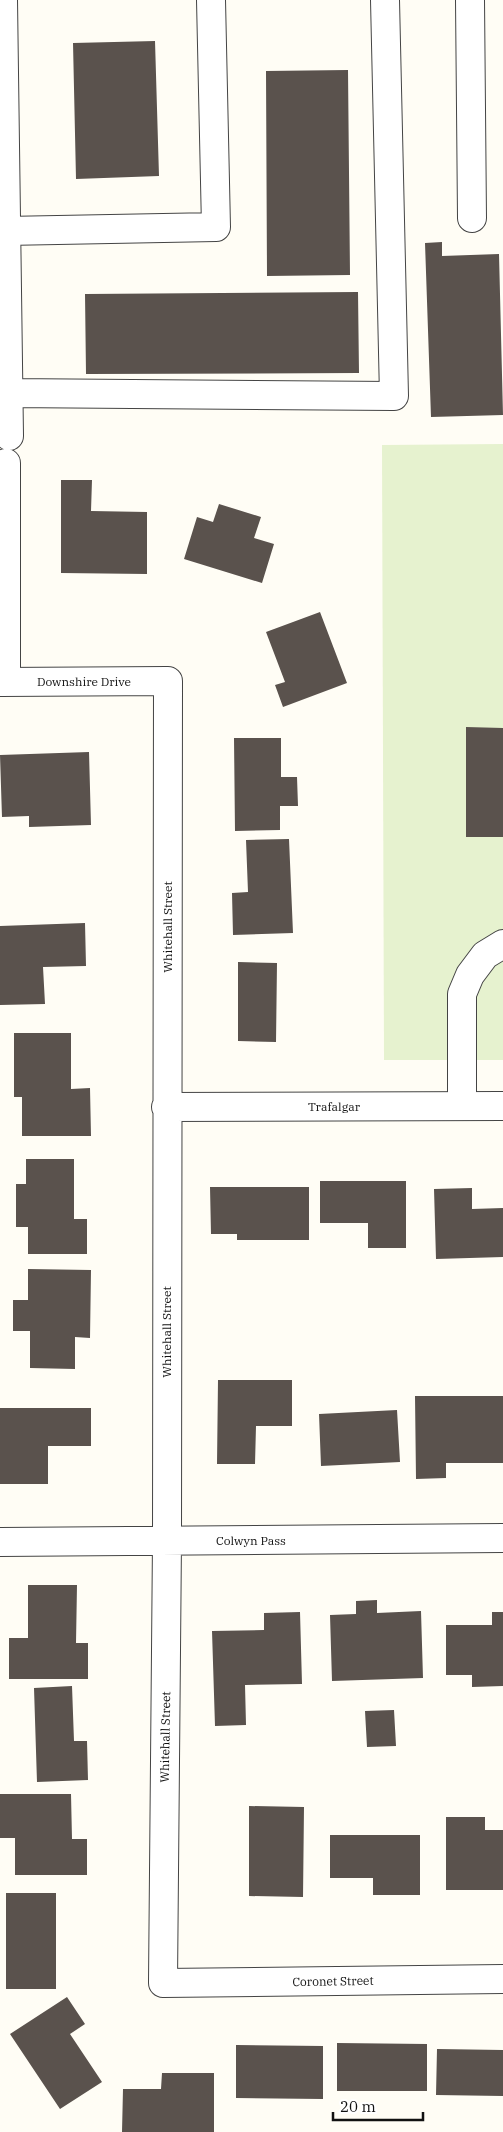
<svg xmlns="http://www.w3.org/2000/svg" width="503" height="2132" font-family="'IBM Plex Serif',serif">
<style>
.pitch{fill:#e6f2cf}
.building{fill:#5a524d}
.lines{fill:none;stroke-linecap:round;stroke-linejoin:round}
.minor-casing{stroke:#444;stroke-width:30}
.minor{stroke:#fff;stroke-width:28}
.labels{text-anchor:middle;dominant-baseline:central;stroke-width:5;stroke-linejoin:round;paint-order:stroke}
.street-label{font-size:12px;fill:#111;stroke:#fff}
</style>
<rect width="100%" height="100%" fill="#fffdf5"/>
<path class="pitch" d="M503,444V1060H384L382,445Z"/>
<path class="building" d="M155,41L159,176L76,179L73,43Z
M348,70L350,275L267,276L266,71Z
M442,242V256L499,254L503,415L431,417L425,243Z
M358,292L359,373L86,374L85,294Z
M61,480H92L91,511L147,512V574L61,573Z
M219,504L261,517L254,538L274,544L262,583L184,559L197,517L213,522Z
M320,612L347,683L283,707L275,685L285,682L266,632Z
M466,727L503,728V837H466Z
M234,738H281V777H297L298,806H280V830L235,831Z
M89,752L91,825L29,827V816L2,817L0,755Z
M289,839L293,933L233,935L232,893L248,892L246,840Z
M85,923L86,966L43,967L45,1004L0,1005V926Z
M238,962L277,963L276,1042L238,1041Z
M14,1033H71V1089L90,1088L91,1136H22V1097H14Z
M26,1159H74V1219H87V1254H28V1227H16V1184H26Z
M320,1181H406V1248H368V1223H320Z
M210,1187H309V1240H237V1234H211Z
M472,1188V1209L503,1208V1257L436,1259L434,1189Z
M28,1269L91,1270L90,1338L75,1337V1369L30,1368V1331H13V1300H28Z
M218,1380H292V1426H256L255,1464H217Z
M415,1396H503V1463H446V1478L416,1479Z
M0,1408H91V1446H48V1484H0Z
M397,1410L400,1462L321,1466L319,1414Z
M28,1585H77L76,1643H88V1679H9V1638H28Z
M377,1600V1613L421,1611L423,1678L332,1681L330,1615L356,1614V1601Z
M300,1612L302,1684L245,1685L246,1725L215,1726L212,1631L264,1630V1613Z
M492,1612H503V1686L472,1687V1675H446V1625H492Z
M72,1686L74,1741H87L88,1780L37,1782L34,1688Z
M394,1710L396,1746L367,1747L365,1711Z
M0,1794H71L72,1839H87V1875H15V1838H0Z
M249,1806L304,1807L303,1897L249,1896Z
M446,1817H485V1830H503V1890H446Z
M330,1835H420V1895H373V1878H330Z
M6,1893H56V1989H6Z
M67,1997L85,2024L70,2034L102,2082L60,2109L10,2034Z
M337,2043L427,2044V2091H337Z
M236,2045L323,2046V2099L236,2098Z
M437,2049L503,2050V2096L436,2095Z
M162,2073H214V2132H122L123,2089H161Z"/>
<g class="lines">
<g class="minor-casing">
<path id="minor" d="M3,0L9,436
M470,0L472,218
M5,231L216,227L211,0
M9,393L394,396L385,0
M6,681V463
M0,682L168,681L167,1540L163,1983L503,1979
M462,1106V994L470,975L485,955L503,944
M166,1107L503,1106
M0,1542L503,1538"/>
</g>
<use href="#minor" class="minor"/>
</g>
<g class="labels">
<g class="street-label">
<text x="84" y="681">Downshire Drive</text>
<text transform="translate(167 927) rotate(-90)">Whitehall Street</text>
<text x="334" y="1106">Trafalgar</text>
<text transform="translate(166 1332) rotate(-90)">Whitehall Street</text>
<text x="251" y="1540">Colwyn Pass</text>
<text transform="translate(165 1737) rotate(-89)">Whitehall Street</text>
<text transform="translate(333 1981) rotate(-1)">Coronet Street</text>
</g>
</g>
<path d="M333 2112v8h90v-8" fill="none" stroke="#111111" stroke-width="2.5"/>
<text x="340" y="2112" font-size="15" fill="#111111" stroke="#ffffff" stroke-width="4" paint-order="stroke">20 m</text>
</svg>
